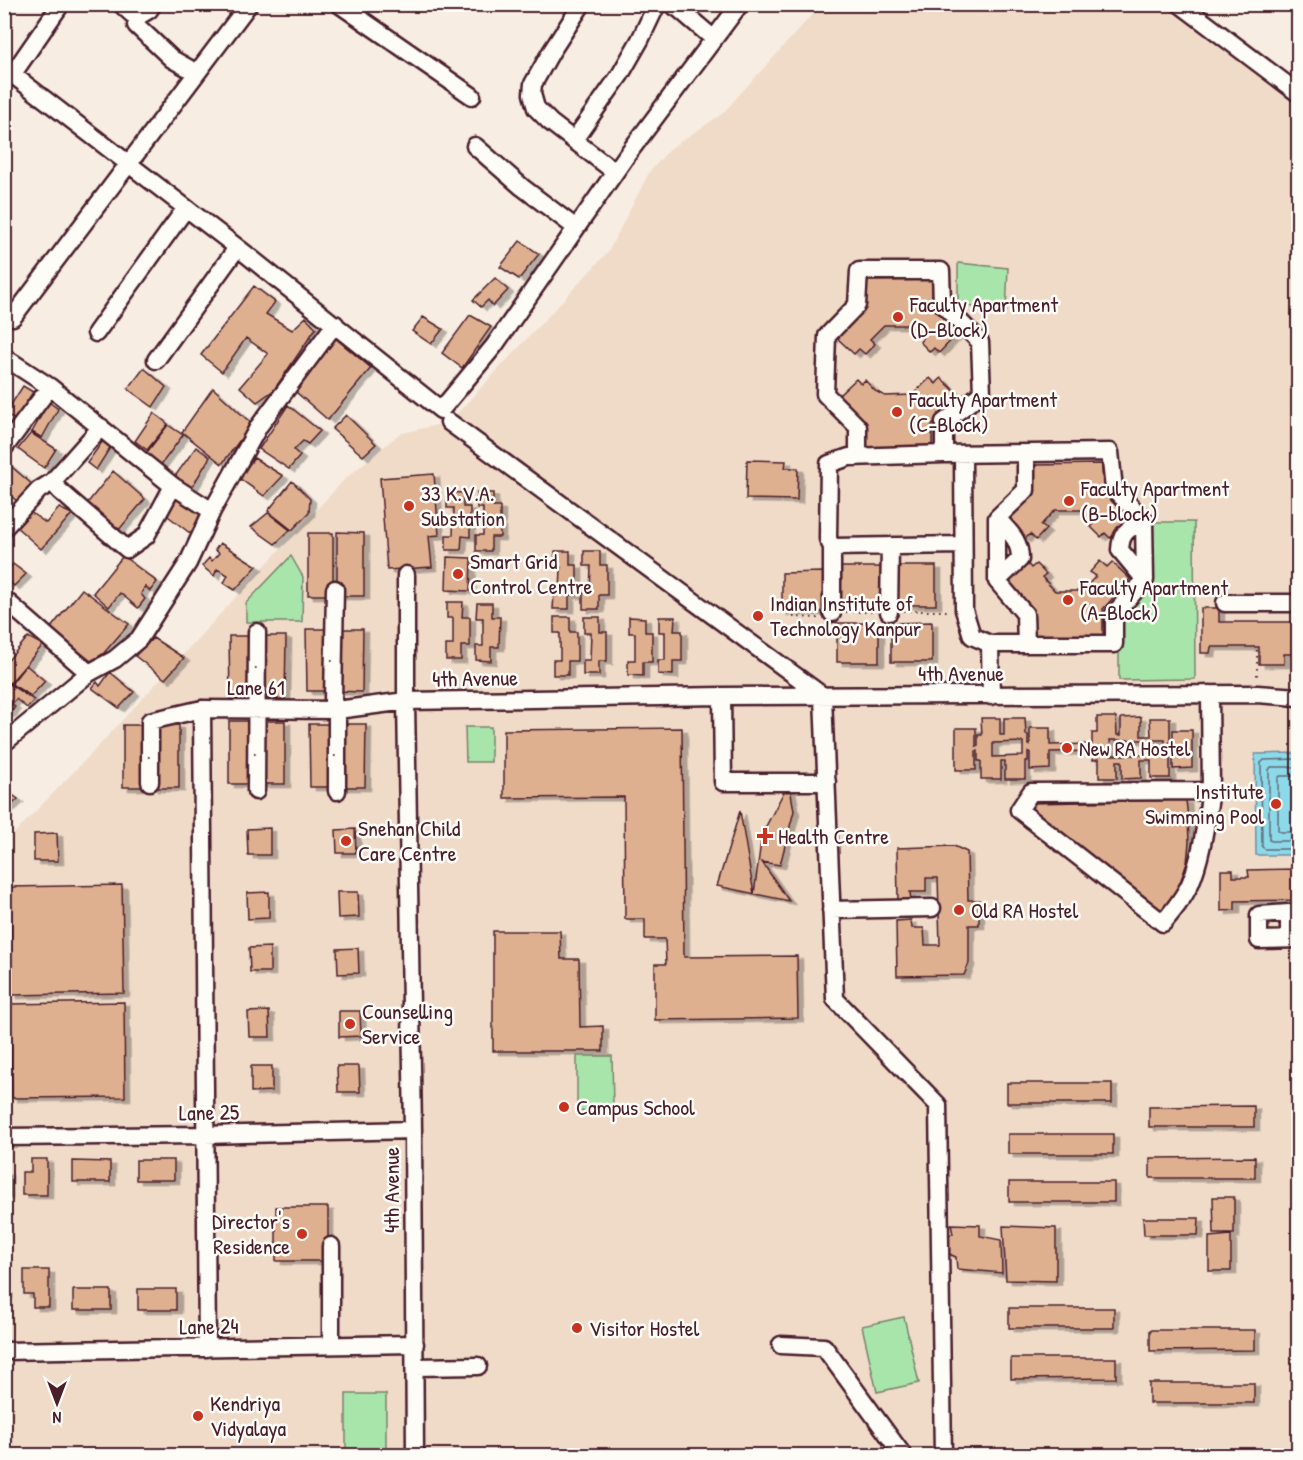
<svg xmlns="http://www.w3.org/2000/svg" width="1303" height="1460" font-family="'Patrick Hand',sans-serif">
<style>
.built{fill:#f0dbc9}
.green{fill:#a8e5ab;stroke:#79826b;stroke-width:1.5}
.water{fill:#8cdae9;stroke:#728f9d;stroke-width:1.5}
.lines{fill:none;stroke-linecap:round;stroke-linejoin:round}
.shore{stroke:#646a77;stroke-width:1.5}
.building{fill:#dfb090;stroke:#4a1f2b;stroke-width:1.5;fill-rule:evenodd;filter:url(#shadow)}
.minor-casing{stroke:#4a1f2b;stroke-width:21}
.path{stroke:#4a1f2b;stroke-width:2;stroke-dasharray:1.5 4.5;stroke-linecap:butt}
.minor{stroke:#fdfcf7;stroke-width:16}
.path-bridge{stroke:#4a1f2b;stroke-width:2;stroke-dasharray:1.5 4.5;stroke-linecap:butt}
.poi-dot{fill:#c8321e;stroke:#fdfcf7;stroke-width:2}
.labels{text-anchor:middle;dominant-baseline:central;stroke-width:5;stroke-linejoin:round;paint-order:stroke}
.poi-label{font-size:22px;fill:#4a1f2b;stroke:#fdfcf7;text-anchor:start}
.street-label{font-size:22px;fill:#4a1f2b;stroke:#fdfcf7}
</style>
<defs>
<filter id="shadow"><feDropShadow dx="5.5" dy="3.5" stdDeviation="0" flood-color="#0004"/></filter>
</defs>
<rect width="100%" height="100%" fill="#f7ede2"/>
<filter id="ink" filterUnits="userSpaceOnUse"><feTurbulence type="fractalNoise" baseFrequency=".0167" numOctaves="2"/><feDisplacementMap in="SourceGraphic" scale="12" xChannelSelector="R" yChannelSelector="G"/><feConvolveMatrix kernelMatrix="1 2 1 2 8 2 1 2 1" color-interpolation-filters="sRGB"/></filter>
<g filter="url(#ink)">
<path class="built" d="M821,5H1180L1298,91V1455H5L4,844L92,753L344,480L399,434L449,422L608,252L650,171L671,148L722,114Z"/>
<path class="green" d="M958,263L1008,268L1006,311L958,305Z
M1150,522H1194L1195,679L1119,680V616L1151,583Z
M291,556L303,577L302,622H246V603Z
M465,727H491V762H466Z
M577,1056H612L613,1110L577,1111Z
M904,1317L919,1383L877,1392L862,1326Z
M346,1394H386V1455H346Z"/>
<path class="water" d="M1296,753L1297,855H1256L1255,754Z"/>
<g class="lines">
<path class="shore" d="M1298,759L1264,760L1261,763L1262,847L1265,849H1298
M1298,767H1271L1269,770V840L1272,841H1298
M1298,776H1280L1278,779V830L1281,832H1298"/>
</g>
<path class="building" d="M520,241L539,254L519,279L500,267Z
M495,278L508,290L493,306L488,300L481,307L473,300Z
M932,280V307L958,333L939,353L934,348L930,352L920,342L923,338L910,325H884L870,339L875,344L865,354L859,349L854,354L836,337L861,281Z
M254,286L275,302L266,314L292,330L306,317L316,328L274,390L257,402L240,387L268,354L246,338L222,372L201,355Z
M470,315L491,327L462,368L442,353Z
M423,317L443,329L431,344L412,331Z
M333,336L371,368L328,420L296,392Z
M144,368L166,387L153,407L128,389Z
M930,378L936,384L941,378L960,396L932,425V453L863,454L836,398L856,379L861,384L865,380L875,391L885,396L912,395Z
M23,386L33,392L15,420L5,414Z
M213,388L252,424L222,464L182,432Z
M49,402L58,409L42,438L32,432Z
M288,405L320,431L308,444L303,441L294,450L300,456L289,469L259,449Z
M154,413L168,424L147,450L135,441Z
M346,415L376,444L363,456L332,429Z
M168,425L183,435L160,466L144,456Z
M31,433L56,449L44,468L18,449Z
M105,438L113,443L96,470L87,463Z
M196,447L210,457L189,492L173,479Z
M254,458L283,476L264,496L239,478Z
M747,460L786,461L785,468H798L797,500L746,499Z
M4,461H5L34,486L19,503L4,490Z
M1102,464L1103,492L1130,520L1110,538L1105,533L1101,537L1091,527L1094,524L1081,510H1055L1041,525L1046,529L1036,540L1030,534L1025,539L1006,521L1034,492L1033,465Z
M113,471L145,499L117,532L86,505Z
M434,474L439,535L429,536L432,567L387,570L380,478Z
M292,481L310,499L309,513L292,530L268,511Z
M447,492L463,493V507H470V537L462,536L461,550H446V535H453L454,508H447Z
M477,493H493V507H500V537H491V551H476V535H483V508H477Z
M179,495L205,516L191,534L164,513Z
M59,508L72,514L41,549L14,525L27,510L46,523Z
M268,513L290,530L275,544L251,527Z
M337,532L364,533V596H337Z
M308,533H333V595H308Z
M220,543L257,566L235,590L224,583L228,575L217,569L214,576L202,566L209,558L212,561L219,553L215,550Z
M555,551H570V565H577V595H569V609H553L554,594H560L561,567L554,566Z
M584,551H600V565H607V595H599V609H583V593H590L591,566H584Z
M123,556L157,582L150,591L145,586L141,594L145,599L138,608L120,593L109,607L93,593Z
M447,557L471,558L470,591L446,590Z
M1100,561L1107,567L1112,562L1130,579L1103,609V636L1034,637V609L1007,581L1027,563L1031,568L1036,564L1046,574L1042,577L1055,591H1082L1096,576L1090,572Z
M13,564L26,574L14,586L10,582L4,587V575Z
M895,566H936V605H895Z
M839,567H881V606H839Z
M823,572V612H782V573Z
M82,589L129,624L103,654L91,661L50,629Z
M447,602H463L462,617H470V646H461V660H446V645H453V618H447Z
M477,603H492V617H500L499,647H491V661L476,660V646H483V618H476Z
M1201,608H1219V622H1298V654H1284V664H1259V647H1211L1210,653H1201Z
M554,617H570V632H577V661H568V675H553V660H560V633H554Z
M584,617H600V632H607V661H599V675H583V660H590L591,633H584Z
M629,617L645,618V632H652V662H643V676L628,675V660H635V633H629Z
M659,617H675L674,631H682V661H673V675L658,674V660H665V632H659Z
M932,622V662H891V623Z
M837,623H879V662H837Z
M306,629H331L332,691H307Z
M336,629H363L362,692L335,691Z
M229,636H255V698L230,699Z
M259,636H286L285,699H258Z
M28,637L43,645L10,683L4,680V665Z
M153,638L184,658L165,679L135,656Z
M26,665L45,681L31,696L11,684Z
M110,672L134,692L119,708L92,688L97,682L100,686Z
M6,682L34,700L27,708L16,699L12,704L15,707L10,714L5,711L4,712V683Z
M1097,717H1116L1117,735H1121V718L1141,717V736H1151L1150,718H1170V745H1173V730H1192V768L1173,769V750H1170V778H1151V760H1141V778L1122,779V761H1117V778H1099V759L1093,760V751L1050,752V769L1030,770V752H1028V761H1025V779H1005V761H1001V779H981V761H978V751H976V770H956V728H976V746H978V735H982L981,718H1000V735H1004V718H1025L1026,735H1028V745H1030V728H1050V745L1092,744V733H1097ZM1110,740H1165V755H1111ZM1023,742V756L993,757V743Z
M229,721H254V784H229Z
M258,721H285V784H258Z
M152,724L179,725V788H152Z
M309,724H334L335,787H310Z
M339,724H366L365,787H338Z
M123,725H148V787H123Z
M682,728L684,957L797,956L798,1018L655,1020V964H666L665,939H645V919H625L624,797L504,798V730Z
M789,782L794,811L780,865L762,862L789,901L717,886L740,811L754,894L762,834Z
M4,789L18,799L4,812Z
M1186,800L1188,818L1189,842L1187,863L1175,897L1162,915L1030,813L1032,803Z
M270,828V855H248L247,829Z
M355,829L356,853H337L336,830Z
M57,833L58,861H34V834Z
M954,846L967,852L968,900H979V925H969V963L964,975L897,976L896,921L911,920L912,928H924L925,945H940L938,878H926V892H910L911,900H898L897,848Z
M1294,869V900L1235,901V910L1221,911V870H1233V877H1249L1248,870Z
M122,885L124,993L12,995L10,887Z
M269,892V918L248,919L247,893Z
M337,892H358L359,917L338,918Z
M493,931H560L561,959H579L580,1027L603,1026V1051H493Z
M270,947V972H250L249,948Z
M358,948L359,973L338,974L337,949Z
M124,1002L125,1097L12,1098L10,1004Z
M269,1011L270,1037H249L248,1012Z
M339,1011H360L361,1036L339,1037Z
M251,1066H272V1091L251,1092Z
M337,1066H359L360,1092H338Z
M1007,1083H1112V1103H1007Z
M1254,1106V1127H1149V1107Z
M1008,1134H1113V1154H1008Z
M1255,1157V1178H1150V1158Z
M31,1159H47V1195H22V1172H31Z
M136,1160H174V1180H136Z
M73,1161L110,1162V1182H73Z
M4,1172H7V1195H4Z
M1009,1182H1114V1202H1009Z
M1213,1197H1234V1234H1214Z
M276,1207H328V1261H276Z
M1143,1218H1199L1198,1235H1144Z
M951,1224L980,1225V1236L1001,1240L1002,1273L957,1269L956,1257L943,1251L946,1235L953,1234Z
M1003,1226L1056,1228V1281L1006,1280Z
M1231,1235V1271H1209V1237Z
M24,1270H49V1307H33V1294H24Z
M4,1271H7V1295H4Z
M138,1289H176V1310H138Z
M73,1290H111V1310H73Z
M1009,1308H1114V1328H1009Z
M1150,1330H1255V1350L1150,1351Z
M1011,1358H1116V1378L1011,1379Z
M1149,1383H1254V1403H1149Z"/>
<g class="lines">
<g class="minor-casing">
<path id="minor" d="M121,4L132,14L139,16L149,10L153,4
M339,4L472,96
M582,4L551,52L533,84L532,94L536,108L550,122L615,172
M671,4L679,9L714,39
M1180,4L1298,93
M136,25L172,59L197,73
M4,68L242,251L441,410L494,346L627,155L740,4
M12,75L61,4
M574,140L620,75L640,40L657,4
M475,146L522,187L576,228
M13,317L249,4
M96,333L186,208
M4,357L50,387L173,486L212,511
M156,360L237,248
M449,422L823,696
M4,448L50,387
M963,454L964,610L972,636L990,644L991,696
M1026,454V490L997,518V581L1025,614L1026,644
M858,457V427L825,394L827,336L857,305L859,271H941L942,303L980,342L982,393L944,422V454
M52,482L101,427
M1144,520C1129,530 1121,530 1120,550L1145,580
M4,528L39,490L52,482L60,491L127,549L146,536L173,486
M832,547L963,545
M997,581L1020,559C1020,539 1009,532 997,518
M335,589L333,701L337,710V791
M4,599L89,673
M1225,603H1298
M889,612L890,546
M832,613V547L828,539L829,464L849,457L944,454L1110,452L1114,489L1144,520L1145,580L1114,614V644H990
M1210,694L1211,791L1031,792L1019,810L1163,923C1173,911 1183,899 1190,884C1202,857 1206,821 1211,791
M722,696L723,782H827
M823,696L835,999L938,1105L943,1456
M4,743L89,673L115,659L139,639L188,563L212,511L259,426L335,324
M150,782V721L202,709
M256,791L257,632
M831,910L932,908
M1289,939V913L1259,915V940L1298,939
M4,1137L205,1135L413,1130
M331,1246V1345
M781,1345L824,1347L902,1454V1456
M207,1348L202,709L337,710L406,701V575
M4,1351L415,1344
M415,1367L478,1366
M415,1456L413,1130L406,701L722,696L1257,694L1298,697"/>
</g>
<path class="path" d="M333,565H337
M903,611H949
M846,612H874
M793,617L818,618
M1257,650V679"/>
<use href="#minor" class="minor"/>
<path class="path-bridge" d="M331,661H335
M255,668H259
M254,754H258
M334,756H339
M148,757H152"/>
</g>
</g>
<g class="poi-dot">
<circle cx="898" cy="317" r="6"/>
<circle cx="897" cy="412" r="6"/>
<circle cx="1069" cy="501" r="6"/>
<circle cx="409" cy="506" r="6"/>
<circle cx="458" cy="574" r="6"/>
<circle cx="1068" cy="600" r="6"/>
<circle cx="758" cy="616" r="6"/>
<circle cx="1067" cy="748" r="6"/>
<circle cx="1276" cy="804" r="6"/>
<path d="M762 827h6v6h6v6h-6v6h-6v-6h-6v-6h6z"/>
<circle cx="346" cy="841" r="6"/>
<circle cx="959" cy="910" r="6"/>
<circle cx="350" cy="1024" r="6"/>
<circle cx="564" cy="1107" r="6"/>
<circle cx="302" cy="1234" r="6"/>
<circle cx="577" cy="1328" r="6"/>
<circle cx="198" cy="1416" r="6"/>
</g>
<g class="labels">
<g class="poi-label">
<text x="910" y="304">Faculty Apartment<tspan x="910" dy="25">(D-Block)</tspan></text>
<text x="909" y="399">Faculty Apartment<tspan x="909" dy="25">(C-Block)</tspan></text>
<text x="1081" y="488">Faculty Apartment<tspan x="1081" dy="25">(B-block)</tspan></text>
<text x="421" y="493">33 K.V.A.<tspan x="421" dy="25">Substation</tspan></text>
<text x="470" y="561">Smart Grid<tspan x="470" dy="25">Control Centre</tspan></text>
<text x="1080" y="587">Faculty Apartment<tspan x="1080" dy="25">(A-Block)</tspan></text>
<text x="770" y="603">Indian Institute of<tspan x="770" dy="25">Technology Kanpur</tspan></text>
<text x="1079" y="748">New RA Hostel</text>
<text x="1264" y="791" text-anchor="end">Institute<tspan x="1264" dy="25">Swimming Pool</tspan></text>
<text x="358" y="828">Snehan Child<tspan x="358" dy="25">Care Centre</tspan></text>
<text x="778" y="836">Health Centre</text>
<text x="971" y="910">Old RA Hostel</text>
<text x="362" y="1011">Counselling<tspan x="362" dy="25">Service</tspan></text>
<text x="576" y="1107">Campus School</text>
<text x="290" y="1221" text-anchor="end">Director's<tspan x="290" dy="25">Residence</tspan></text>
<text x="589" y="1328">Visitor Hostel</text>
<text x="210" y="1403">Kendriya<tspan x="210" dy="25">Vidyalaya</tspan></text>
</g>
<g class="street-label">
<text x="961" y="673">4th Avenue</text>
<text transform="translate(475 678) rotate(-1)">4th Avenue</text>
<text x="256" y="687">Lane 61</text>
<text transform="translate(209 1112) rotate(-1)">Lane 25</text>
<text transform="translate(391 1190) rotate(-90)">4th Avenue</text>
<text transform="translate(209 1326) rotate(-1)">Lane 24</text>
</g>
</g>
<rect width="1303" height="1460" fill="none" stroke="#fdfcf7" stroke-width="24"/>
<rect x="12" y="12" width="1279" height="1436" fill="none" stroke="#4a1f2b" stroke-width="2" filter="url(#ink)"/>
<g transform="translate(57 1403) rotate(180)" stroke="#fdfcf7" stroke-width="4.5" paint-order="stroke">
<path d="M0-4.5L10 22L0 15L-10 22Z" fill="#4a1f2b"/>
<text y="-9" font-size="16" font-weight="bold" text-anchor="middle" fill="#4a1f2b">N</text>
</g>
</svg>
